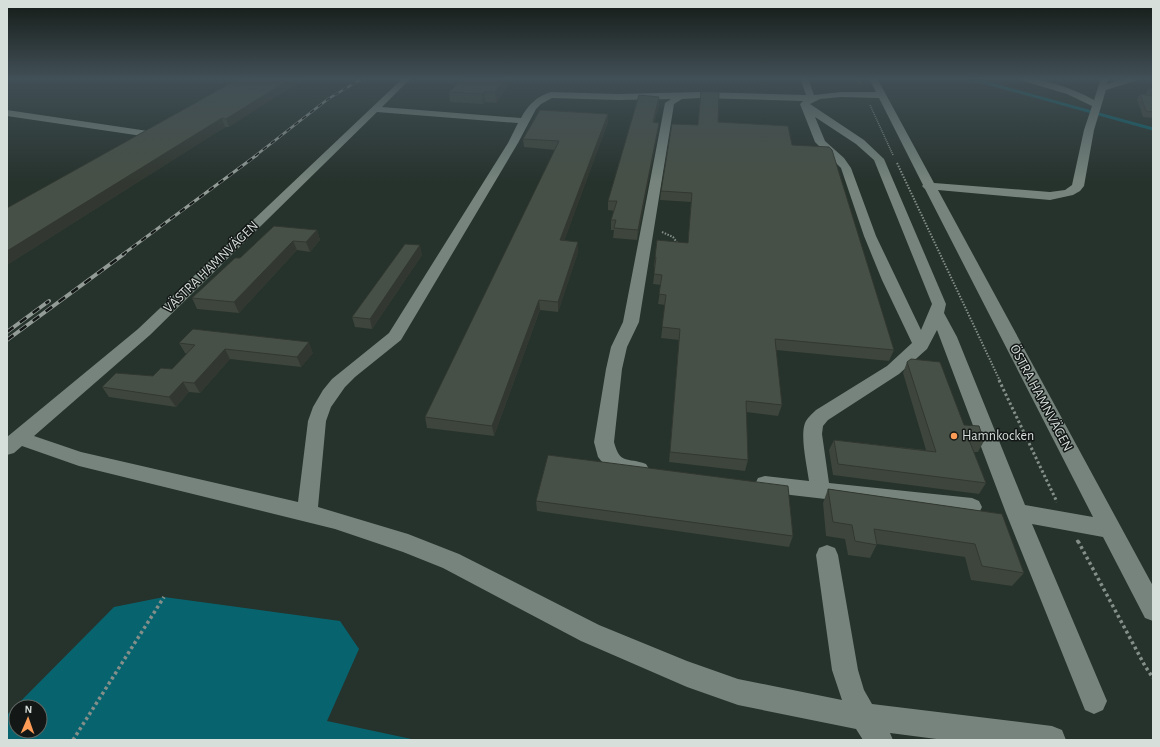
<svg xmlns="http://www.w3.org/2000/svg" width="1160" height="747" font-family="'Alegreya Sans',sans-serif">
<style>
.water{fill:#07646f;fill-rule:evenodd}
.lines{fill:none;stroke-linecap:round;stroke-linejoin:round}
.stream{stroke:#07646f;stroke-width:3}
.path-far3{stroke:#858f8a;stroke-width:1.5;stroke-dasharray:1 1;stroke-linecap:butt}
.path-far2{stroke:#858f8a;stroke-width:2;stroke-dasharray:1.5 1.5;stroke-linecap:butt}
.path-far1{stroke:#858f8a;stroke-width:3;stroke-dasharray:2.5 2.5;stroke-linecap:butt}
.path{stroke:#858f8a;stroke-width:3.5;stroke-dasharray:3 3;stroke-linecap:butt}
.minor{fill:#76847d;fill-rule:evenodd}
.rail-far2-casing{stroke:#939c97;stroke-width:2.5}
.rail-far1-casing{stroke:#939c97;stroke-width:3}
.rail-casing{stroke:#939c97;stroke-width:4}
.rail-far2{stroke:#131816;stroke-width:1.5;stroke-dasharray:5;stroke-linecap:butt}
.rail-far1{stroke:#131816;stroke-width:2;stroke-dasharray:6;stroke-linecap:butt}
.rail{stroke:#131816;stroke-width:2.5;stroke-dasharray:8;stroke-linecap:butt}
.wall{fill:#3d453c}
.shaded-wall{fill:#323831}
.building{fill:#475046;stroke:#323831}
.poi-dot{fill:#fd9c56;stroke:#131816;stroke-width:1.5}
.labels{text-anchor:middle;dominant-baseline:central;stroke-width:3;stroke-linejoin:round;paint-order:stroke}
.street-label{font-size:14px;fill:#d7dfdb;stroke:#131816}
.poi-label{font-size:14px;fill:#d7dfdb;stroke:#131816;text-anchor:start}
</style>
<rect width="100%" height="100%" fill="#26322c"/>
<path class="water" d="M164,597L340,621L359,649L327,721L416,740H7V715L114,607ZM16,707H40V731H16Z"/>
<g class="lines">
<path class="stream" d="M969,78L1153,129"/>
<path class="path-far3" d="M857,78L860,84
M870,105L893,155"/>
<path class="path-far2" d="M897,163L1000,381
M662,232L673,237L678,244"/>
<path class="path-far1" d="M999,380L1057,502
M1077,540L1078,542"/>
<path class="path" d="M1078,541L1145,666L1153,678
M73,740L164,597"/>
<path class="minor" d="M403,78H411L382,107L521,118C528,105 537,96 551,92L618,94L700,92L806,95L800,78H808L814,95L841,92H876L869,78H877L934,183L1050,192L1065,190L1072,185L1084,130L1092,106L1067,94L1020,80L1019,78C1044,78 1072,88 1094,100L1101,78H1109L1107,84L1126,78H1135V81L1106,90L1094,130L1084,186L1080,191L1073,195L1050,200L938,190L1153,586V621L1145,618L1103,537L1032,524L1107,701L1103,710L1094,714L1085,710L1006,513L937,330L927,349L899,374L828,420L823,426L822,434L829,483L972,498L979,501L982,507L979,513L972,516L765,492L758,490L755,484L758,478L765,476L809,481C807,466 800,436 805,423C807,418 812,414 816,410L887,366L912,343L882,280L864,236L841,168L815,142L800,104L803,101L700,98L682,99L674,104L639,322L627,347L622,369L614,442C620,465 627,457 646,464L649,469L646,474L639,477L626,475L607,468L598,457L594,442L606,369L611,347L623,322L665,103L671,99L618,100L552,98L541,104L536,109L518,143L401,340L355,377L345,387L331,407L326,421L318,507L408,534L459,554L599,625L687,661L738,679L842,700L832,670L816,555L819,548L827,545L835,548L838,555L858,670L864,690L872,704L1052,726L1062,730L1066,740H944L890,733L893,740H863L856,729L738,705L687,687L581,641L443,568L403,552L335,529L79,466L22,446L14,453L7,455V437L138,329ZM841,97L879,98L923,185L922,186L925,189L1093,517L1025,505L957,337L944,313L946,304L884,159L864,140L810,104L820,99ZM377,112L518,123L508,143L389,333L332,379L323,390L313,407L308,421L298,502L81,452L34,436L150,335ZM815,117L856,144L874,160L932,304L921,330L876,236L851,168L844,158L825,141Z
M7,110L148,131L162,124L167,127L149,137L7,116Z"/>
<g class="rail-far2-casing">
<path id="rail-far2" d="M255,156L328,99L363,78"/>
</g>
<g class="rail-far1-casing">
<path id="rail-far1" d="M122,255L257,155"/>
</g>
<g class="rail-casing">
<path id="rail" d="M7,332L49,301
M7,340L124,254"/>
</g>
<use href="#rail-far2" class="rail-far2"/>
<use href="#rail-far1" class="rail-far1"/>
<use href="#rail" class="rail"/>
</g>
<path class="wall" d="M240,78L229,127H225L7,265Z
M463,78H508V86L496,103L485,102L483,104L450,102L449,92Z
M1149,88L1153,89V118L1143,117L1137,99L1140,94L1147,95L1146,94Z
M701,92L718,122L792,145L894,350L889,361L776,350L782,405L778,416L746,412L748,460L745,471L669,462L679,340L661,338L665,305L658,304L661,285L653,284L655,267H654L655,257L688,243L691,202L660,200L661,191L698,125Z
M659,97V105L654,123L658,131L637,240L613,238L614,230H611V220L614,211L608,210V201Z
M608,114V122L564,241L578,252L558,312L540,310L494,436L427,428L425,417L555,150L524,147L523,139Z
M317,230L320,240L310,252L297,250L239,313L197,309L192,298L240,258Z
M422,255L372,329L355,327L352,317Z
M179,343L313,353L301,367L230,359L200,393L189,392L176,407L109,397L102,387L153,376L172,369L187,354L185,353Z
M907,362L964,425L984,441L978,452H974L986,483L979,494L833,475L829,450L834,440L926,450L903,373Z
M828,489L1002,514L1024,573L1012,586L971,580L965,557L877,544L870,558L848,555L845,539L826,536L823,503Z
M536,501L793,536L789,547L537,511Z"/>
<path class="shaded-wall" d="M292,78H306L229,127L226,119Z
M506,78H508V86L496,103L495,92Z
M484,92L485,102L483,104L482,94Z
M659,97V105L652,131L653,122Z
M608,114V122L561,250L560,240Z
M222,118L225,127L7,265V251Z
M659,123L658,131L637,240L638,230Z
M317,230L320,240L310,252L306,242Z
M293,241L297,250L239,313L234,302Z
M578,242V252L558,312V302Z
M420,245L422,255L372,329L370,319Z
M539,300L540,310L494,436L492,426Z
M309,342L313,353L301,367L297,357Z
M225,349L230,359L200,393L194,383Z
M183,382L189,392L176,407L169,397Z"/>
<path class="building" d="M240,78H292L226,119L222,118L7,251V208Z
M463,78H506L495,92H484L482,94L449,92Z
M1149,88L1153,89V112L1146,111L1140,94L1152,96Z
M701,92H719L718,122L788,126L792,145L829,147L832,150L894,350L775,339L782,405L746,401L748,460L670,452L680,329L662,327L666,295L659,294L662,275L654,274L656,257H655L657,240L688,243L692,193L661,191L672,124L698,125Z
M639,95L659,97L653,122L659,123L638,230L614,228L616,220H611L617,201H608Z
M540,110L608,114L560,240L578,242L558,302L539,300L492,426L425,417L559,141L523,139Z
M274,226L317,230L306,242L293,241L234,302L192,298L235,258H240Z
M405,244L420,245L370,319L352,317Z
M193,329L309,342L297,357L225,349L194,383L183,382L169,397L102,387L116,373L153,376L161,368L172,369L195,345L179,343Z
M911,359L940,362L964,425L979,426L984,441L969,440L986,483L838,464L834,440L936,452L907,362Z
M548,455L788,486L793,536L536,501Z
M828,489L1002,514L1024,573L982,566L975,544L874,529L877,545L855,541L852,525L833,522Z"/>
<linearGradient id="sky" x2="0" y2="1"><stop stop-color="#151c18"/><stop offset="0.43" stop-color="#414f56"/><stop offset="1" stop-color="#414f56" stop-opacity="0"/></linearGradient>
<rect width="1160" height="182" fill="url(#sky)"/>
<circle class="poi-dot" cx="954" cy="436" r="4"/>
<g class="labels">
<g class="street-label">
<text transform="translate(211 267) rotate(-44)">VÄSTRA HAMNVÄGEN</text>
<text transform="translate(1041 398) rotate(62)">ÖSTRA HAMNVÄGEN</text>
</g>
<g class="poi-label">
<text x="962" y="436">Hamnkocken</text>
</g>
</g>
<rect width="1160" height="747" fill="none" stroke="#d7dfdb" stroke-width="16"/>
<g transform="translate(28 719) rotate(2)"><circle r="19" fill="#131816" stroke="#616865"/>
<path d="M0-3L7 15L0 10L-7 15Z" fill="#fd9c56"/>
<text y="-6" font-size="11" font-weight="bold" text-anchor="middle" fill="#d7dfdb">N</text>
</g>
</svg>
